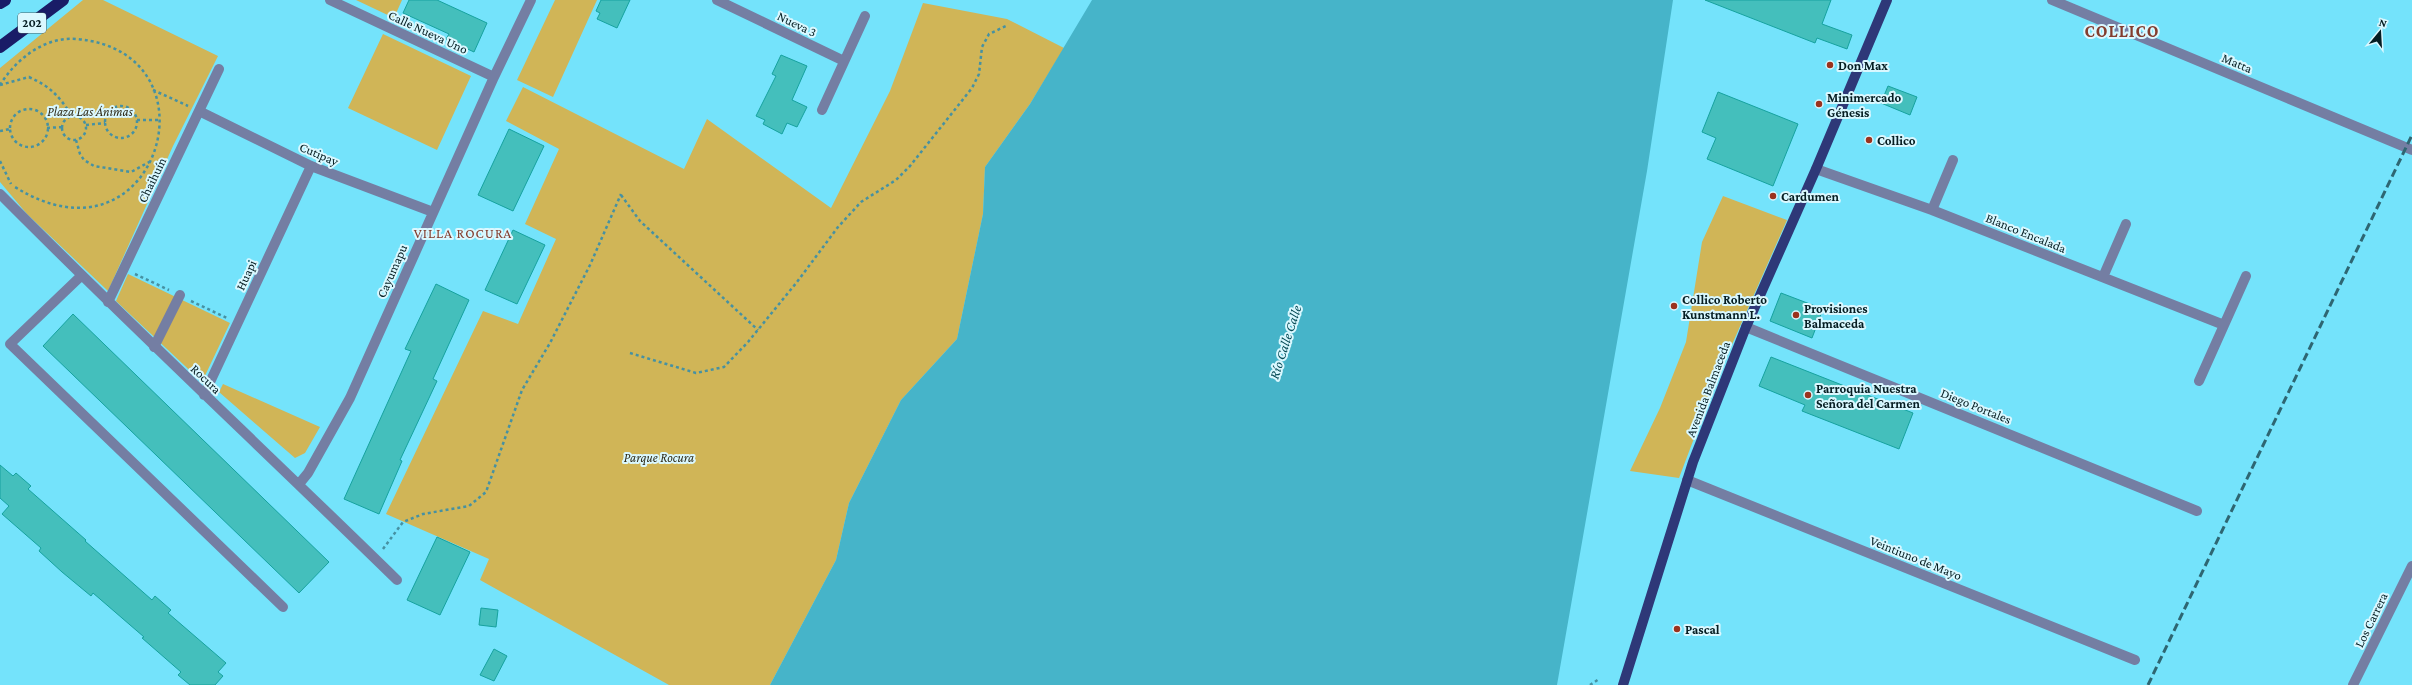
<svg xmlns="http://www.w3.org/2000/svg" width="2412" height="685" font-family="'Crimson Pro',serif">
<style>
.green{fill:#d0b557}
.water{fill:#46b4c9}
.building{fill:#44bfbc;stroke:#16a29f}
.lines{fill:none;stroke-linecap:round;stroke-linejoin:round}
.path{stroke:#4691a2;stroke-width:2.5;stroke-dasharray:3 3;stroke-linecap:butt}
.minor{stroke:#747ea3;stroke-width:10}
.major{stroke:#2e3878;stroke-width:10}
.highway{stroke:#191c67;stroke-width:12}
.rail{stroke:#2e6672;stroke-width:3;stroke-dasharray:8 4;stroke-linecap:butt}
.poi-dot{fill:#9b321d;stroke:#daf8ff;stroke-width:1.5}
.labels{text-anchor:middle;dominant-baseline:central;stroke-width:4;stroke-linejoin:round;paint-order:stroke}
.shield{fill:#daf8ff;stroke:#455f64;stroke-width:1}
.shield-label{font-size:12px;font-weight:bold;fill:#051d22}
.street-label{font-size:13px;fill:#051d22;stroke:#daf8ff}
.poi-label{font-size:13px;font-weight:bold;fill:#051d22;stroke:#daf8ff;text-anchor:start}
.park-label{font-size:13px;font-style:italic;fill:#2f2a17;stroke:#daf8ff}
.neighbourhood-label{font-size:14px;letter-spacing:1px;fill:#833d2e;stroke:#daf8ff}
.water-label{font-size:14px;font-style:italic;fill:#064a55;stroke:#daf8ff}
.district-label{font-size:17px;font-weight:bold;letter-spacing:1px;fill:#833d2e;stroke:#daf8ff}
</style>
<rect width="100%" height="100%" fill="#74e3fb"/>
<path class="green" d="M83,0H103L218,56L173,146L108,291L27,214L0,182V68Z
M356,0H402L394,18Z
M555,0H597L553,97L517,80Z
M923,3L1007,19L1064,48L1030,104L985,167L983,214L957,339L901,400L849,503L836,560L770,685H669L480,580L489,559L386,514L483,311L518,324L556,239L525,224L559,149L506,121L523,87L684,169L707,119L831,208L890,91Z
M383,34L471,76L437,150L348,108Z
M1723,196L1787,220L1715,383L1679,478L1630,471L1660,408L1686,342L1702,242Z
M128,274L230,323L202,382L116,301Z
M223,384L320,427L305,453L295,458L219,392Z"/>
<path class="water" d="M1092,0H1673L1647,171L1557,685H770L836,560L849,503L901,400L957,339L983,214L985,167L1030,104Z"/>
<path class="building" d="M409,0H437L487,23L474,52L446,39L449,34L403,13Z
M601,0H630L617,28L597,19L600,13L596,11Z
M1705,0H1831L1822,24L1852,35L1847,49L1817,38L1815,43Z
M781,55L807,66L792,100L807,107L797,127L787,123L782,134L763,124L765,120L756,116L776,76L772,74Z
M1888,86L1917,97L1910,115L1881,103Z
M1718,92L1798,124L1773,186L1707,159L1716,138L1702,132Z
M509,129L544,146L513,211L478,195Z
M513,230L545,245L517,304L485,290Z
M436,284L469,300L433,379L437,381L400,460L402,461L379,514L344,499L411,351L405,349Z
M1781,293L1823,309L1812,338L1770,321Z
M73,314L329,562L299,593L43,346Z
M1771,357L1913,413L1899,449L1802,411L1805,405L1759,386Z
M0,465L13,476L16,473L31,486L28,489L86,540L85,541L152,600L155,596L171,610L168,613L226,663L218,672L223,676L215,685H190L178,675L181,672L142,638L144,637L93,593L91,596L62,572L39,551L41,548L2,514L9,506L0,498Z
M437,537L470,552L440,615L407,600Z
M481,608L498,610L496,627L479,625Z
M494,649L507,656L494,681L480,675Z"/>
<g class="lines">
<path class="path" d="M0,85C16,59 45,36 77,39C224,52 157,276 15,187
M0,85L29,77C51,87 59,96 72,116
M153,90L188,106
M105 122a16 16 0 1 1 32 0a16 16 0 1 1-32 0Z
M10 128a19 19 0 1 1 38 0a19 19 0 1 1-38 0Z
M62 128a12 12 0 1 1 24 0a12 12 0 1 1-24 0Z
M137,120H160
M86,125L105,123
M47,128L62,127
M0,131L10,129
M76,140L80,154L84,160L94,166L131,172L151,161
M0,161L11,184
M621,195L640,221L758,330
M135,274L169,290
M191,301L227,318
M630,353L696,373L724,367L748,342L797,282L838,227L861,202L896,180L910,166L972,88L979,74L982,47L989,34L1006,26
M383,549L403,522L423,514L469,506L486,492L522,390L550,343L590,265L621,194
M1590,685L1599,679"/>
<path class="minor" d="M330,0L494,77
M717,0L844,61
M2052,0L2412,150
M822,110L865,16
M199,111L311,166L433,212
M1816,169L1932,210L2224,325
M0,194C130,325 265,451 397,580
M1932,210L1953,160
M81,276L10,344L283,607
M2103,277L2126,224
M108,302L219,69
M1746,327L2197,511
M154,347L180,295
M2199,381L2246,276
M204,395L311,166
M1687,480L2135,660
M299,484L308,473L350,398L494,77L531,0
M2353,685L2412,566"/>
<path class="major" d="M1623,685L1693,462L1746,327L1816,169L1887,0"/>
<path class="highway" d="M0,3L5,0
M0,47L63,0"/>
<path class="rail" d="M2148,685L2412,135"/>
</g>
<g class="poi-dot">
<circle cx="1830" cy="65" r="4"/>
<circle cx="1819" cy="104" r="4"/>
<circle cx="1869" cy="140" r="4"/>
<circle cx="1773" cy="196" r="4"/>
<circle cx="1674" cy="306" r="4"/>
<circle cx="1796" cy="315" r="4"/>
<circle cx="1808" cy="395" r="4"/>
<circle cx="1677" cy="629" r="4"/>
</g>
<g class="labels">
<rect class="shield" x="18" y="13" width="28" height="20" rx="3"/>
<g class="shield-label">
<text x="32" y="23">202</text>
</g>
<g class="street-label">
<text transform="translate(797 24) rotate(26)">Nueva 3</text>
<text transform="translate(428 32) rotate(25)">Calle Nueva Uno</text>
<text transform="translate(2237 63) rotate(23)">Matta</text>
<text transform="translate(319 154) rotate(23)">Cutipay</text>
<text transform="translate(152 180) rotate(-64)">Chaihuín</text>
<text transform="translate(2026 233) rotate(22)">Blanco Encalada</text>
<text transform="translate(392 271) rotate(-66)">Cayumapu</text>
<text transform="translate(246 275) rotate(-65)">Huapi</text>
<text transform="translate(206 379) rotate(44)">Rocura</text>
<text transform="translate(1708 389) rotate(-69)">Avenida Balmaceda</text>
<text transform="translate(1976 406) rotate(22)">Diego Portales</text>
<text transform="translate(1916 558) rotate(22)">Veintiuno de Mayo</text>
<text transform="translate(2371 620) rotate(-64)">Los Carrera</text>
</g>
<g class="poi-label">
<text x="1838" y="65">Don Max</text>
<text x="1827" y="97">Minimercado<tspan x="1827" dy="15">Génesis</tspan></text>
<text x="1877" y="140">Collico</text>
<text x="1781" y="196">Cardumen</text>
<text x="1682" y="299">Collico Roberto<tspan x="1682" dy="15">Kunstmann L.</tspan></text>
<text x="1804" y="308">Provisiones<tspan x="1804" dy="15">Balmaceda</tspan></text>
<text x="1816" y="388">Parroquia Nuestra<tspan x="1816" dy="15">Señora del Carmen</tspan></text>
<text x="1685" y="629">Pascal</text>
</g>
<g class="park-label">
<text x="90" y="111">Plaza Las Ánimas</text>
<text x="659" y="457">Parque Rocura</text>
</g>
<g class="neighbourhood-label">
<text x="463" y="233">VILLA ROCURA</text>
</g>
<g class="water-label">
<text transform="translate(1285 342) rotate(-72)">Río Calle Calle</text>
</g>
<g class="district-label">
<text x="2122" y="31">COLLICO</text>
</g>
</g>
<g transform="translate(2380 32) rotate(18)" stroke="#daf8ff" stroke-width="3" paint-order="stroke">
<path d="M0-3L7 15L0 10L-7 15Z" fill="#051d22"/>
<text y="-6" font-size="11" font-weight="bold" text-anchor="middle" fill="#051d22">N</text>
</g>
</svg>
